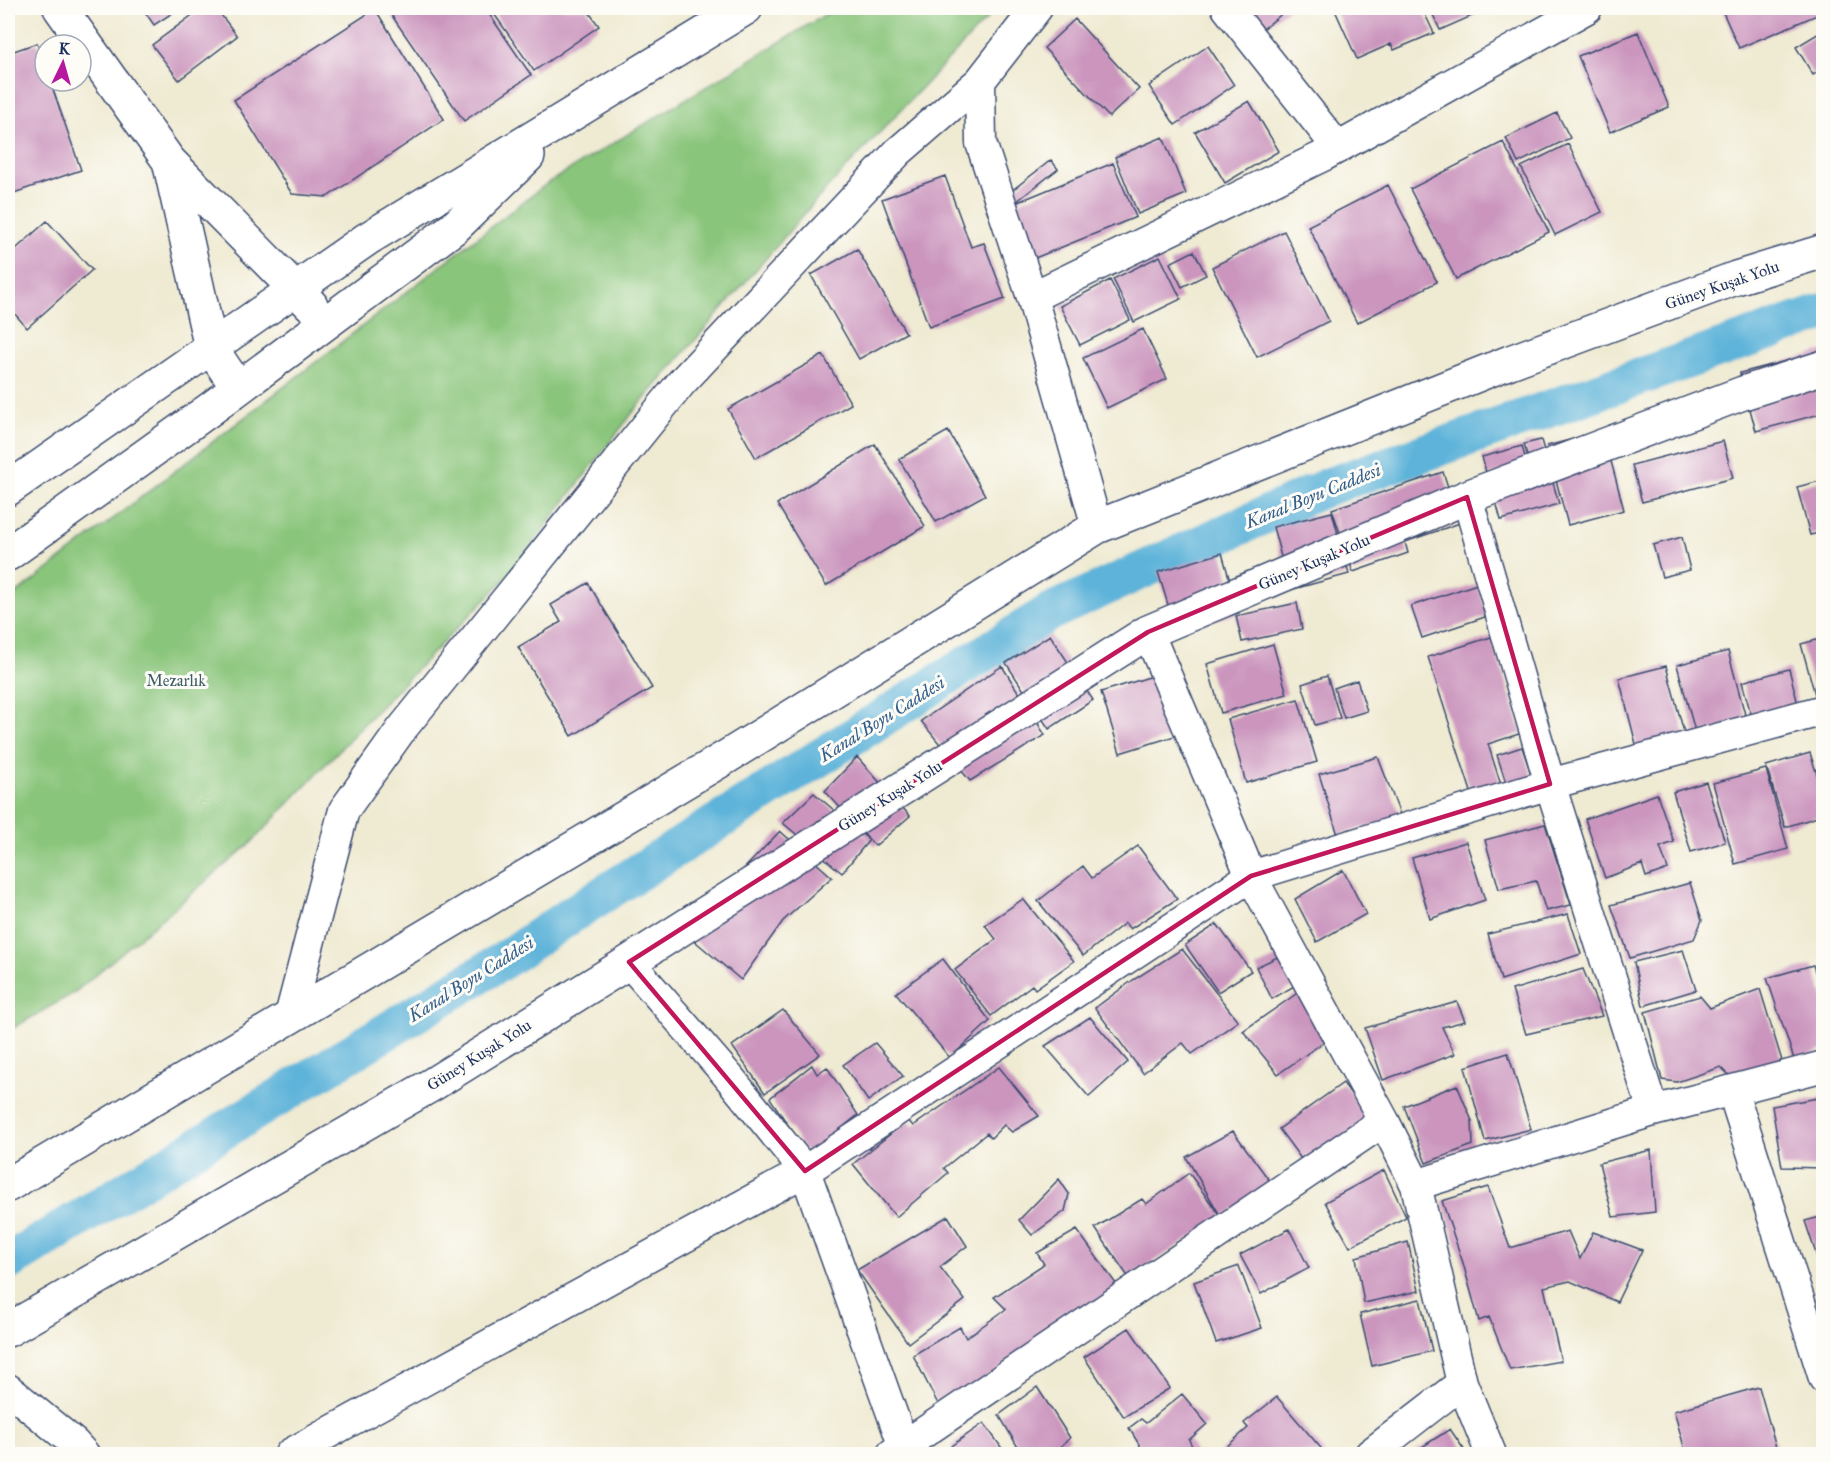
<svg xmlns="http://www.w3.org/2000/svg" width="1831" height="1462" font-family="'IM FELL Great Primer',serif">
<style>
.green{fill:#89c57a;stroke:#527a6c;stroke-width:1.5}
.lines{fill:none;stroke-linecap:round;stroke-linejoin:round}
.canal{stroke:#5db3d9;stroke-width:38}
.building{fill:#cb95be}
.street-casing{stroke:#3b4b6f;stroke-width:33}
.secondary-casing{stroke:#3b4b6f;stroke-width:36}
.street{stroke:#fff;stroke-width:30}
.secondary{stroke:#fff;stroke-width:33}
.marked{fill:none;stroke:#c2185b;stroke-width:4.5;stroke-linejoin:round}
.labels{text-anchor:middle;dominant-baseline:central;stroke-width:6;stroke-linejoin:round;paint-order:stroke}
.street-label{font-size:16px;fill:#1b2f5e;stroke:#fdfcf7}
.park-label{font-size:16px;fill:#3c5c66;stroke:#fdfcf7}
.water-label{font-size:18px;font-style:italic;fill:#325d89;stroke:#fdfcf7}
</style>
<rect width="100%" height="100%" fill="#fdfcf7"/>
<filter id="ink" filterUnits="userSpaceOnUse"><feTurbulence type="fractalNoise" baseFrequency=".0167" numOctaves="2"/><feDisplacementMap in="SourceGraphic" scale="12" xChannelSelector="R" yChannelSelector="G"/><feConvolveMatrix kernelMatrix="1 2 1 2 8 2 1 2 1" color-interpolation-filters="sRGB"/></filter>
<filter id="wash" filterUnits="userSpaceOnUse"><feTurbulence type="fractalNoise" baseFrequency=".008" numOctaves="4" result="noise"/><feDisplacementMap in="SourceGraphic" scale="24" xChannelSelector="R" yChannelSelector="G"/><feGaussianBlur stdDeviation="1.35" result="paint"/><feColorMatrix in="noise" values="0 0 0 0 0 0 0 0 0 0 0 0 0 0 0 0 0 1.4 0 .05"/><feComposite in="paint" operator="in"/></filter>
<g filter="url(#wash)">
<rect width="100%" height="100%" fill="#efead2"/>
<path class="green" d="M836,8H997L819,197L634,411L507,577L380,707L251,843L74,993L8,1031V600L549,182Z"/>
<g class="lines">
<path class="canal" d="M8,1262L507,958L577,911L1050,612L1327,487L1824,312"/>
</g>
<g id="blocks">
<path class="building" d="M146,8H180L154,25L145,12L148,10Z
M202,8H216L237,36L179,80L152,45Z
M398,8H485L531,75L464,121L390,13Z
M490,8H586L599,26L534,71Z
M1244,8H1289L1263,29Z
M1334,8H1422L1434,33L1394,50L1391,44L1357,59Z
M1430,8H1479L1481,12L1440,30Z
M1721,8H1824V12L1739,48Z
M375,9L444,119L327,197L292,194L234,100Z
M1075,19L1139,89L1109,117L1044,48Z
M1824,30V68L1813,75L1796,47Z
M1638,32L1669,107L1610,132L1578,56Z
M37,43L45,66V81H50L81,170L8,195V53Z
M1208,46L1234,85L1175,125L1149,86Z
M1249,101L1279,151L1225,183L1195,132Z
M1557,113L1570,138L1518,163L1506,138Z
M1163,137L1186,194L1138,214L1115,157Z
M1503,142L1549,232L1456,279L1410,189Z
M1568,144L1602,212L1555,235L1521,167Z
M1051,160L1058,169L1017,201L1010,192Z
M1113,163L1136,217L1035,258L1013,204Z
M945,176L971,247L984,243L1005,299L929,327L882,199Z
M1388,185L1437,282L1357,323L1308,226Z
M47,221L92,270L27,328L8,306V256Z
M1284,231L1329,321L1257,357L1212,267Z
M857,249L906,333L859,359L811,275Z
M1194,251L1206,275L1182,287L1170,263Z
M1160,256L1181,299L1134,322L1113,279Z
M1110,280L1130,320L1080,345L1060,306Z
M1143,329L1167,379L1107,408L1083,358Z
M1824,351V413L1756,431L1740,373Z
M823,355L851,404L756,458L728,409Z
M948,431L985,495L936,522L899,459Z
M1603,431L1624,510L1568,525L1547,446Z
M1541,440L1559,504L1501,520L1490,480L1531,469L1524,444Z
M1723,441L1733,478L1642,502L1632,465Z
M875,444L925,526L826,586L777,504Z
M1522,446L1527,465L1487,476L1482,457Z
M1443,472L1460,523L1405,542L1408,553L1353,572L1332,509Z
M1824,480V532L1810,535L1797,487Z
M1332,512L1349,574L1290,590L1273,527Z
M1682,537L1690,570L1662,577L1653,545Z
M1222,553L1239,613L1176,631L1158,572Z
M588,583L652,688L572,736L518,647L561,622L551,605Z
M1477,584L1488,616L1422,638L1411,606Z
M1297,603L1302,629L1242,642L1236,616Z
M1050,635L1093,700L1049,729L1006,663Z
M1491,637L1522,733L1488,744L1502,788L1473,798L1428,657Z
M1824,638V701L1817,702L1801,644Z
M1273,644L1287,694L1221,713L1207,664Z
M1728,651L1747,722L1696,735L1677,665Z
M1002,666L1045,735L970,781L921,721Z
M1666,666L1685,736L1637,748L1619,678Z
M1789,669L1800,712L1754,725L1742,682Z
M1159,674L1178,735L1120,753L1101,692Z
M1327,676L1340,718L1315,725L1302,684Z
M1357,680L1367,711L1344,718L1334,688Z
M1298,699L1317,762L1246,783L1228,719Z
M1522,747L1533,780L1508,789L1497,755Z
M1810,753L1824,797V815L1785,827L1766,766Z
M857,757L910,816L875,846L825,791Z
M1378,757L1401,817L1338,835L1319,774Z
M1766,769L1788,849L1735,864L1713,783Z
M1706,782L1725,842L1691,852L1673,792Z
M814,793L869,840L842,873L783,823Z
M1657,794L1674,842L1660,847L1668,869L1646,877L1642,864L1605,878L1585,819Z
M1545,824L1571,905L1546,911L1536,881L1499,889L1485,840Z
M780,831L832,877L783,921L741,980L684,932Z
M1466,842L1485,900L1430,919L1412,858Z
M1138,846L1177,899L1130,929L1125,923L1083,956L1038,901L1083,866L1092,878Z
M1343,870L1366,914L1317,942L1295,899Z
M1690,883L1702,920L1694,939L1630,958L1611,905Z
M1023,899L1074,961L1035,989L1032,985L991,1016L955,970L996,939L985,925Z
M1568,914L1581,954L1501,980L1488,934Z
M1217,924L1251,971L1218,992L1185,945Z
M1182,949L1238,1021L1192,1054L1183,1043L1143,1073L1095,1008L1133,980Z
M1683,950L1696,990L1643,1006L1634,962Z
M1282,955L1296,985L1272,999L1256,967Z
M943,959L990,1021L950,1058L896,993Z
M1813,965L1824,999V1050L1794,1059L1767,978Z
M1583,969L1602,1016L1526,1034L1512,990Z
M1760,989L1782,1061L1730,1076L1721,1067L1677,1082L1662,1080L1645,1012L1700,996L1710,1008Z
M1299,992L1331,1037L1278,1074L1243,1031Z
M1457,1002L1465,1021L1442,1027L1455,1054L1383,1080L1365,1028Z
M783,1010L820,1054L765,1093L732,1046Z
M1090,1017L1128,1062L1089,1097L1045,1046Z
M875,1043L903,1076L868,1101L843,1065Z
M1508,1053L1531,1129L1485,1141L1465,1067Z
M812,1065L817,1074L827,1067L858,1115L808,1155L770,1098Z
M999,1067L1039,1116L1012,1132L1004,1125L991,1138L987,1133L944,1168L948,1173L896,1217L853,1164L908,1120L913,1126Z
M1343,1083L1371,1121L1307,1167L1279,1129Z
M1457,1085L1472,1121L1473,1145L1426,1163L1404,1106Z
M1824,1097V1168L1782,1167L1772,1106Z
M1233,1131L1272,1184L1129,1278L1095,1228L1142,1199L1146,1204L1189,1173L1221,1217L1186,1157Z
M1651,1150L1655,1212L1613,1217L1599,1163Z
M1384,1170L1406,1217L1350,1247L1325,1202Z
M1059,1179L1069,1194L1065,1211L1032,1235L1019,1220Z
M1488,1187L1510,1248L1568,1231L1580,1259L1593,1232L1642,1250L1617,1302L1570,1281L1544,1287L1561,1361L1510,1370L1489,1317L1479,1321L1463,1263L1442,1201Z
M948,1216L967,1246L940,1267L965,1300L908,1343L857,1270Z
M1824,1216V1262L1819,1263L1805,1221Z
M1289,1229L1309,1268L1261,1294L1240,1255Z
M1077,1230L1119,1288L940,1408L913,1355L960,1327L966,1338L1006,1309L994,1297L1044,1264L1037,1253Z
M1408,1242L1419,1291L1364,1303L1356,1257Z
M1239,1266L1262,1328L1216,1343L1194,1282Z
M1420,1299L1432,1351L1372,1366L1360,1314Z
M1129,1328L1170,1388L1124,1417L1084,1357Z
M1037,1387L1070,1438L1057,1450L1061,1454H1013L1019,1449L999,1415Z
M1759,1387L1778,1454H1686L1674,1411Z
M1182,1394L1207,1424L1189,1440L1196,1454H1138L1143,1451L1129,1428L1141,1419L1146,1423Z
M1277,1397L1326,1454H1218L1248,1428L1244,1423Z
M984,1423L1006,1454H957L951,1446Z
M1450,1429L1467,1454H1411Z"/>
</g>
</g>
<g filter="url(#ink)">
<use href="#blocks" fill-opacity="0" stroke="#3b4b6f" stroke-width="1.5"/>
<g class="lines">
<g class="street-casing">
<path id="street" d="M1037,8L980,81L981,143L1032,297L1097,527
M1227,8L1338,148
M1032,297L1325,155L1587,8
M1467,497L1550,784L1653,1111
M1148,632L1251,876L1384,1121L1416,1185L1462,1383L1491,1454
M629,962L728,1076L805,1171L904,1447V1454
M290,1016L344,810L401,730L681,383L898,152L980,81
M1733,1092L1824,1378
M1416,1185L1653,1111L1824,1066
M8,1389L74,1443L84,1454
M290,1454L805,1171L1251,876L1550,784L1824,710
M892,1454L1384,1121
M1370,1454L1462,1383"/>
</g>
<g class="secondary-casing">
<path id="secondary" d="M60,8L169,161L211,348L238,388
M169,161L311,305
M8,489L367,239L746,8
M8,554L209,410L455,227L528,156
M8,1185L728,756L1097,527L1510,362L1736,278L1824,251
M8,1330L433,1084L629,962L1148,632L1467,497L1743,393L1824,367"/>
</g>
<use href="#street" class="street"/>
<use href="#secondary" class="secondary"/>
</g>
</g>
<path class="marked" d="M1467,497L1550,784L1251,876L805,1171L629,962L1148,632Z"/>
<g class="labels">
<g class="street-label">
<text transform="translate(1722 285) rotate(-19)">Güney Kuşak Yolu</text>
<text transform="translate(1314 562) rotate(-23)">Güney Kuşak Yolu</text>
<text transform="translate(890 796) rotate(-32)">Güney Kuşak Yolu</text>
<text transform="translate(479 1055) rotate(-32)">Güney Kuşak Yolu</text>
</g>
<g class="park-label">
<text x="176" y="680">Mezarlık</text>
</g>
<g class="water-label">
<text transform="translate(1313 496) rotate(-22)">Kanal Boyu Caddesi</text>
<text transform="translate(882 719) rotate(-32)">Kanal Boyu Caddesi</text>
<text transform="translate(471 979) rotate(-32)">Kanal Boyu Caddesi</text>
</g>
</g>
<rect width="1831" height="1462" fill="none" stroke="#fdfcf7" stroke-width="30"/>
<g transform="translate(63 63) rotate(5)"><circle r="28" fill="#fdfcf7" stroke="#a3aaba" stroke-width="1.5"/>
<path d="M0-4.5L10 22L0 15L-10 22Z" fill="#b5179e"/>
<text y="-9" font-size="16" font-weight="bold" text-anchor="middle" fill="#1b2f5e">K</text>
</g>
</svg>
